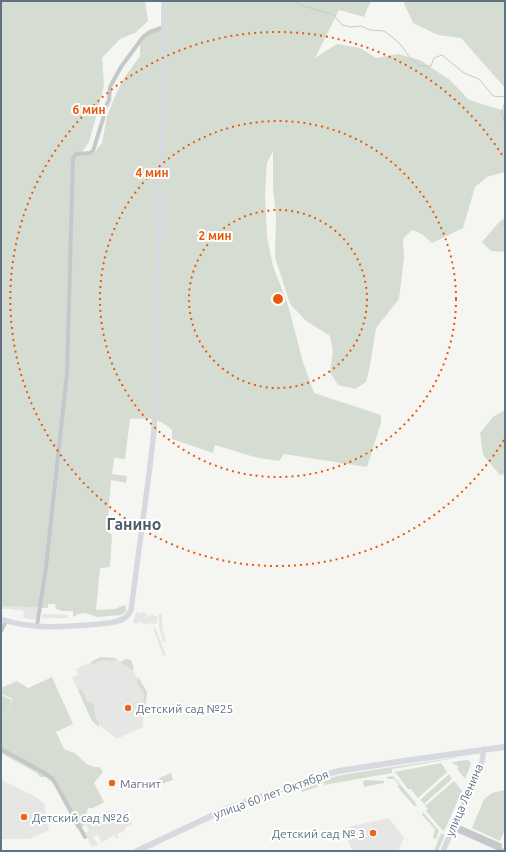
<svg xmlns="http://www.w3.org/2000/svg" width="506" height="852" font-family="Ubuntu,sans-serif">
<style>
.built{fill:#e6e7e5}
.green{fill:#d5ddd2}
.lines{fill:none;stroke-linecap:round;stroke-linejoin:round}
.stream{stroke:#c0cad0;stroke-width:1}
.street{stroke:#c4c8cb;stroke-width:4}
.secondary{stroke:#d6dadf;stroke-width:5.5}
.primary{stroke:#d6dadf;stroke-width:6}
.ring{fill:none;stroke:#e8590c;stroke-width:2;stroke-dasharray:2 4}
.poi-dot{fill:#ef6218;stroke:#fff;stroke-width:1.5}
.labels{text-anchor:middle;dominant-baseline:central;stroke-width:4;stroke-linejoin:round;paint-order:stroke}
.poi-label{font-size:12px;fill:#627285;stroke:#fff;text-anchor:start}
.street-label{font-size:12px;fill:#627285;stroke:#fff}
.district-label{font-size:16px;font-weight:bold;fill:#515c69;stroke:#fff}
.centre{fill:#e8590c;stroke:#fff;stroke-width:2}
.ring-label{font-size:12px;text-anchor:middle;font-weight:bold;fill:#e8590c;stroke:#fff;stroke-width:4;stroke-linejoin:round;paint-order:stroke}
</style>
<rect width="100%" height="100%" fill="#f5f6f1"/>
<path class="built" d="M1,605L14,606L18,607L22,606L38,608L36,620L23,618L24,611L18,610L17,611L12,609H1Z
M136,612L140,614L141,612L146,613L148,618L150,614L158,617L156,624L149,623L147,625L138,621L137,624L133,623Z
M42,614L68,615V618H42Z
M159,614H162V628L166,641L163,642L159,627Z
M155,627L166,655L163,656L153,628Z
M101,658L129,662L145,694L143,727L117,739L92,720L72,677L78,675L76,669Z
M1,780L36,797L44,803L49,830L29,839H1Z
M108,811L122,813L126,812L132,824L126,827L124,831L117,834L119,838L116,839L114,835L101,843L98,835L93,837L98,845L92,847L85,833L89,830L85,823Z
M389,818L404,838L398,851H352L343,828Z"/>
<path class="green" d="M1,1H145L148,21L135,33L120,39L102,58L104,85L98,110L89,142L80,155L93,154L102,143L107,116L116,94L124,78L140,56V44L148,34L167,28V1H371L364,17L339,10L315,58L337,44L360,48L376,58L398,54L420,60L450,80L469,100L505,111V172L487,177L475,187L463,228L432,243L422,234L412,230L403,239L404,257L399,299L376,328L370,366L366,382L355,389L338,385L330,372L333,352L330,336L306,321L290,304L275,257L276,216L273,189V151L267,163L265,193L267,237L273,266L288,305L303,362L314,393L381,415V423L367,467L284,454L279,461L258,458L215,445L213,453L172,439V430C158,417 149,418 130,419L125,459L114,458L112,474L127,476L126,483L111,480L107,531L112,535L110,567L100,568L96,610L115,609L124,605L126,606V611L121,615L98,617L85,613L77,614L75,617L73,616V611H62L56,609L55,604H48V608L1,606V178L3,175L1,176Z
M403,1H505V88L461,38L438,35L413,23Z
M505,218V252L491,251L482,242L500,221Z
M505,410V474L500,475L483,455L480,433L493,417Z
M101,657L115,658L117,659L116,661L103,660L94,664L91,663L92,661Z
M126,659L131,660L134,669L132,670L121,663V662Z
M52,677L73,724L56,732L64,749C68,751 74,752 77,755C85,762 88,768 100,767L103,772L94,783L104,802L93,808H88L86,815L81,817L85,825L77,829L55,785L46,777H40L37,773L1,753V695L12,700L3,721L13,699L1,694V688L17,681L28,688Z
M138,677L147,692L145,716H143V714L144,695L137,683L138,682L137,679Z
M80,689H82L87,701L94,705L95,715L99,723V727L92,721L78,690Z
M458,757L455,758L392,769V773L324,785L323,782L325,779L347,774Z
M467,760L470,761L471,764L465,779L457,769L459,768L456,764L454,765L452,762Z
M441,763L447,772L418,798L411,789H408L395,772Z
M171,773L173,780L162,784L159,778Z
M449,774L452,779L424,804L420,800Z
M393,776L415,802L417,806H414L397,786L399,785L394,779H387V777Z
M367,780L384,781V783L364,787L363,781Z
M454,781L462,791L444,831L442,830L426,811L428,809L425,806Z
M316,782L320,786L302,792L301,788L306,784Z
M505,790V829L500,841L472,828L484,799L492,793Z
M423,812L439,831L436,839L433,838L435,829L422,815Z
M441,833L445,835L438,851H434Z"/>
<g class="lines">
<path class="stream" d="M294,1L300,5L334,15L342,25L350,27L361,26L370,30L384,31L391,36L401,45L410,58L420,66H431L434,58L442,55L464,73L479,79L493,96L505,97
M505,101L502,113L504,122H505"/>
<path class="street" d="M37,626L46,567L67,373L73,159L76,154L90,153L93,151L103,119L104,110L109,100L110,87L121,67L143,37L150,32L164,27
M1,631L6,621
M1,749L43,772L53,779L85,837
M454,825L500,845L499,849
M452,828L504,851"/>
<path class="secondary" d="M1,619C32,630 67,627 99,624C107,623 116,623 123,619C127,617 129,614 131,610L149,474L154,431L161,163L164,31V1
M443,851L479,769L482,761L484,749"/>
<path class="primary" d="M137,851L226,809L319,776L339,771L403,761L505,747"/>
</g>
<g class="ring">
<circle cx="278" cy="299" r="89"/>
<circle cx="278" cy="299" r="178"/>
<path d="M504 440A267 267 0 1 1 504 158"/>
</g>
<g class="poi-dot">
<circle cx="128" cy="708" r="4"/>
<circle cx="112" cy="783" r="4"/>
<circle cx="24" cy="817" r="4"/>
<circle cx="373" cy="833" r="4"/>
</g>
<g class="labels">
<g class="poi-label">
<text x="136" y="708">Детский сад №25</text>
<text x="120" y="783">Магнит</text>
<text x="32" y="817">Детский сад №26</text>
<text x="365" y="833" text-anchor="end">Детский сад № 3</text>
</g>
<g class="street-label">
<text transform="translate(271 794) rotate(-20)">улица 60 лет Октября</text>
<text transform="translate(464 800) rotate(-67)">улица Ленина</text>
</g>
<g class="district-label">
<text x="134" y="524">Ганино</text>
</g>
</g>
<circle cx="278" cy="299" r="6" class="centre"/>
<g class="ring-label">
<text x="89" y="114">6 мин</text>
<text x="152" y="177">4 мин</text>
<text x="215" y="240">2 мин</text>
</g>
<rect width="506" height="852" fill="none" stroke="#627285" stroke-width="4"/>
</svg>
